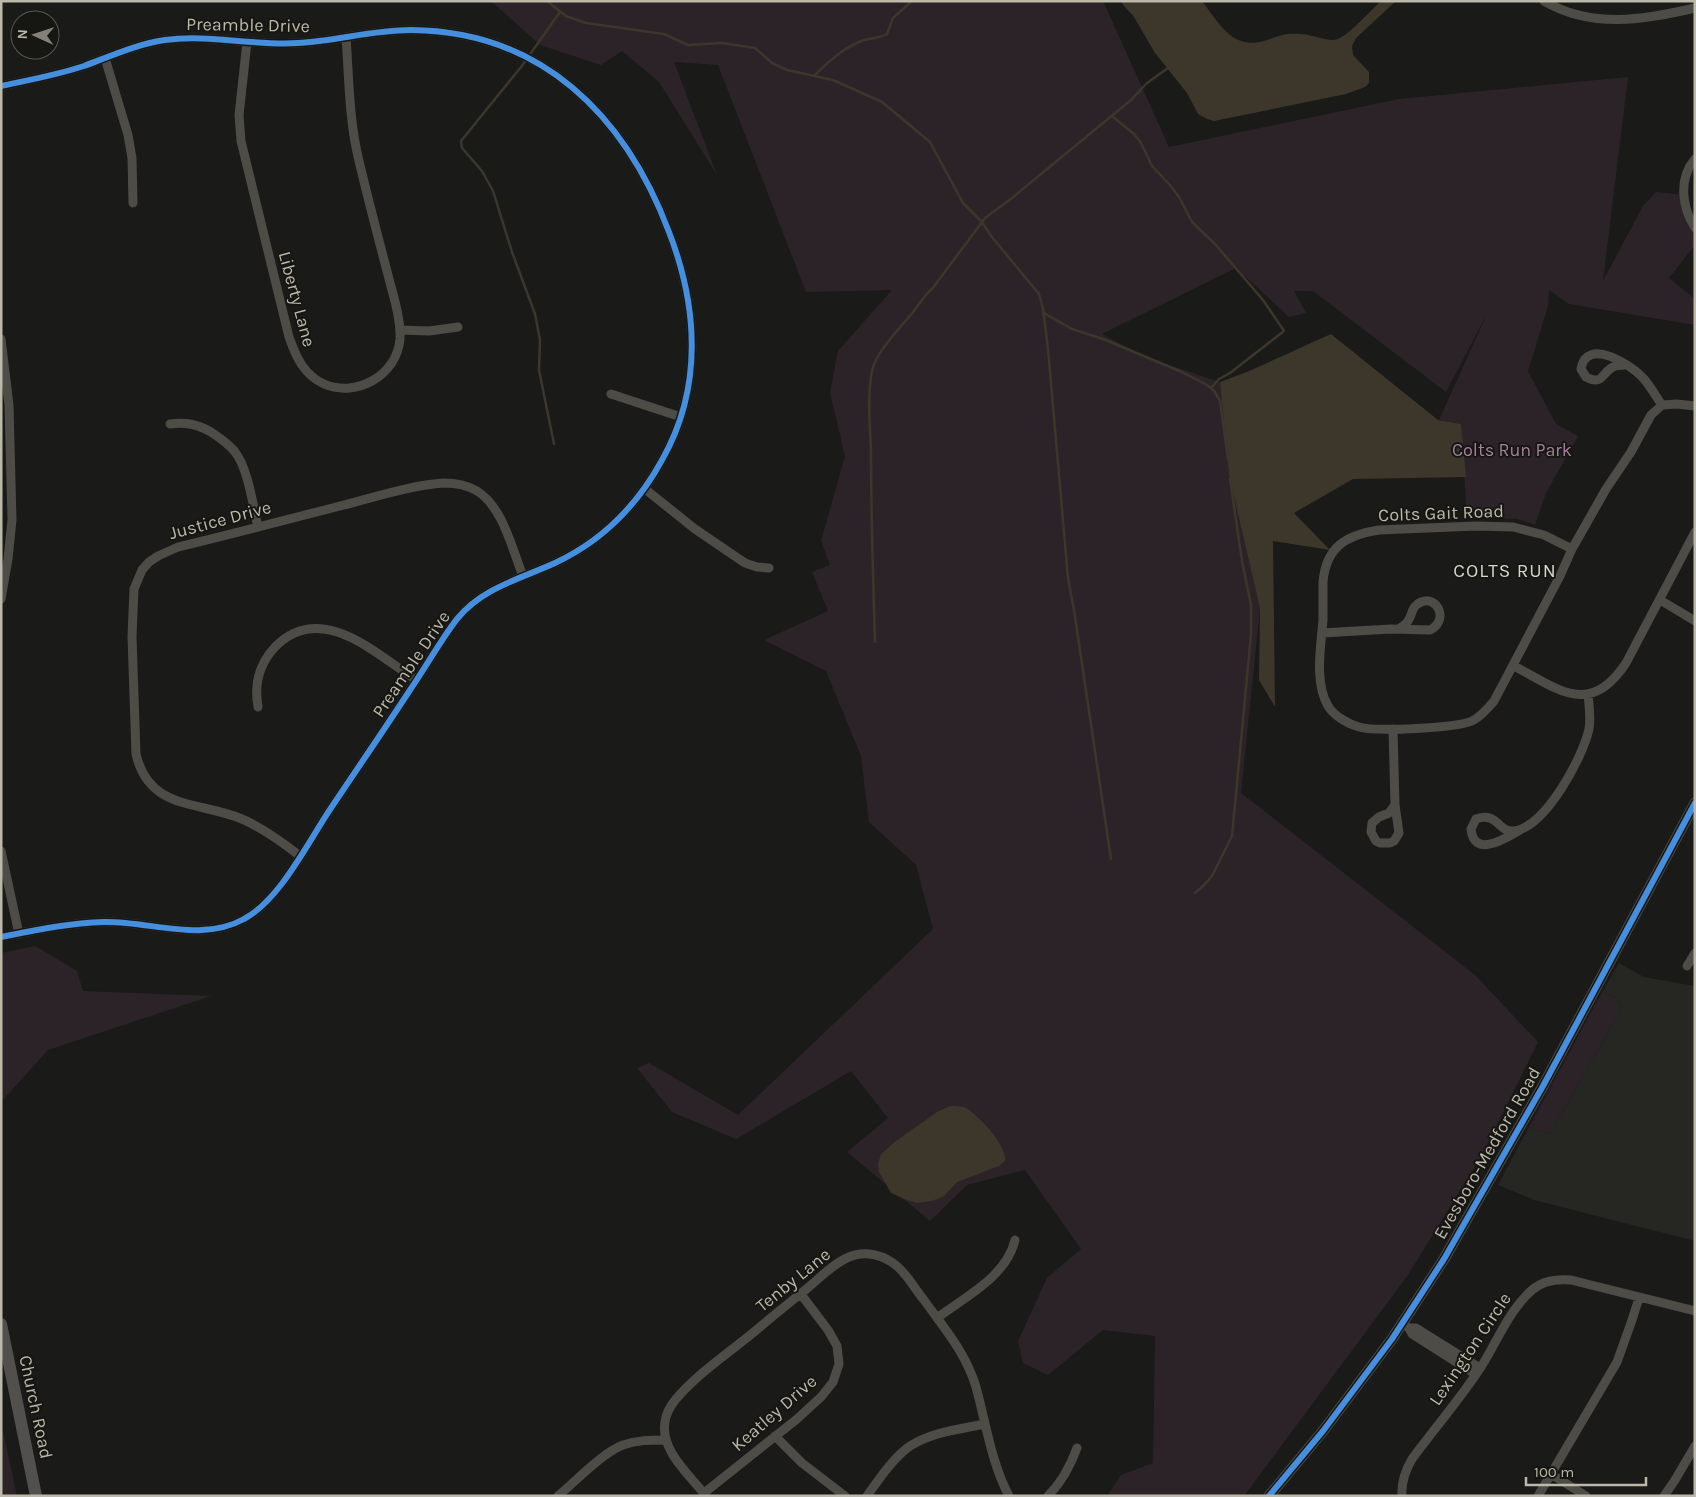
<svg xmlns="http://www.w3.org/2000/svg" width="1696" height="1497" font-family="Karla,sans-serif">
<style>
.built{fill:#262623}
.green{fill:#2c2329}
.water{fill:#3d362b}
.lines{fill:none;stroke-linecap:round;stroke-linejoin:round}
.stream{stroke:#3d362b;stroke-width:2.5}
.minor{stroke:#4d4c47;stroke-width:9}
.tertiary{stroke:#4d4c47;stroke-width:11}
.secondary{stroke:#51504c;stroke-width:12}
.cycleway-casing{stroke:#161613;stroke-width:9}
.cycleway{stroke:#468fdf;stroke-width:6}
.labels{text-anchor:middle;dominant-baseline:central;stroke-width:4;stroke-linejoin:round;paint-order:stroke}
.street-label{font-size:18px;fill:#bcb9aa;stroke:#161613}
.park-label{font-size:18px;fill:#a87f9f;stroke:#161613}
.neighbourhood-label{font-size:19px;letter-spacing:1px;fill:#d7d6cb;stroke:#161613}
</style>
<rect width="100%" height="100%" fill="#1a1a19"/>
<path class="built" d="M1619,963L1644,977L1695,986V1241L1534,1200L1498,1185L1529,1127L1550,1134L1622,1008L1614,996L1602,992Z"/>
<path class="green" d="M491,1H1103L1169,147L1399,99L1628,77L1603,281L1643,206L1656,192L1685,195L1695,221V245L1669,278L1695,299V325L1569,304L1549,290L1548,306L1528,371L1556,424L1578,436L1546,493L1535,525L1517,519L1467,517L1461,424L1439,420L1487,314L1446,392L1313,291H1294L1306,313L1289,317L1236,268L1102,334L1147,358L1220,382L1229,475L1260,609L1241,793L1475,975L1538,1042L1482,1155L1408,1275L1244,1496H1107L1121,1475L1153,1463L1155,1336L1103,1330L1048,1375L1023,1363L1018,1341L1047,1278L1081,1249L1025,1170L967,1185L930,1221L847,1152L888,1118L851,1071L736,1139L672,1112L637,1068L649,1063L738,1115L933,929L916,865L869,822L861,756L826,671L764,640L828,611L812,572L830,565L821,541L845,456L830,393L838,351L892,290L806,292L718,65L674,62L717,175L659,82L622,51L601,65L540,45Z
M35,946L77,971L83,991L211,996L48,1050L1,1102V953Z
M1602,992L1614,996L1622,1008L1550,1134L1529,1127Z
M1,1422L17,1496H1Z"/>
<path class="water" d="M1121,1H1202C1219,23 1232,50 1264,41C1280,36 1283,33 1301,34C1312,34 1329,43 1338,39C1350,34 1371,10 1381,1H1396L1356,38L1352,46L1353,55L1369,72V83L1365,87L1346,94L1214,121L1207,119L1198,114L1187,93L1155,53L1134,17C1130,11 1124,8 1121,1Z
M1331,334L1438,420L1461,424L1466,477L1353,479L1294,513L1330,550L1273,541L1275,707L1259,680L1260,609L1229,475L1220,382L1247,372Z
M950,1106C955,1106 961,1106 966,1108C979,1116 1007,1145 1005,1161L999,1166L957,1182L944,1196L932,1201L917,1203L904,1199L891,1193L879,1172L878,1164L881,1154L896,1141L937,1112Z"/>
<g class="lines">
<path class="stream" d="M547,1L566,16L586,23L664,34L688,45L722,43L755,48L772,63L787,70L833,80L882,102L930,142L963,203L982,222L991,236L1039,294L1043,309L1048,349L1068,578L1074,610L1111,859
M814,76C828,62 844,47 864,40C872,38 880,38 887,34L893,18L912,1
M1112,116L1134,134L1141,143L1152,166L1170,185L1179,197L1192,222L1215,244L1263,300L1284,331L1230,373L1219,379L1211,388
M1044,313L1072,329L1103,339L1182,372L1207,385L1214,391L1220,401L1228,459
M554,444L539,370L540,340L535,314L512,252L493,191L482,171L462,148L461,141L521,67L560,12
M875,642C873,578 871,515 871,451C870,426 867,397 872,371C875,353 901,327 913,312C920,304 923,296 932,289L985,218L1012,198L1131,100L1147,83L1168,68
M1195,893L1204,885L1212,876L1232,836L1251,635V605L1242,561L1230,479"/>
<path class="minor" d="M1544,1C1592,29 1644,20 1695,8
M247,42L239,115L241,141L289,337C296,357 304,375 324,384C357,398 397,375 400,339C401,318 393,295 388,275C378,237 368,199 359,161C349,121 349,78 346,37
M105,58L128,135L132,158L133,203
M1,86C29,80 57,75 84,66C111,56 137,44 165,40C209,34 254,46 298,43C336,41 372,30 411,30C541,31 625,115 669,232C698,307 703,388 662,460C637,506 602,541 555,563C520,579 482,588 457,619C440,641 426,667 410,690C384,730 357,769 331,808C308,842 280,900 244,919C201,943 151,921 104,922C69,923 36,930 1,937
M1695,159C1678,179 1682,207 1695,228
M400,330L429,331L458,327
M1,339L9,405L12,520L8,559L1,599
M1625,365C1621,365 1617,365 1613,367C1601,373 1603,386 1586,377L1581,369C1586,336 1632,365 1644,379C1651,387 1656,397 1662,405
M611,394L681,417
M170,424C186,422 197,424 211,432C220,438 229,444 235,452C248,468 253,506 258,527
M645,489L695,529L745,563L757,567L769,568
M1572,549L1544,535L1513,527L1476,526L1379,530C1346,535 1326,547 1323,582C1323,594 1323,607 1323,620C1321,646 1314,682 1328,706C1334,716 1348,724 1359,727C1376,732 1456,728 1472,721C1481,717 1488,708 1494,701L1560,576L1572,549L1606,489L1631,452L1651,415L1662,405L1677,404L1695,406
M1660,600L1695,621
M1322,633L1391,629L1430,630C1449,621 1438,595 1421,602C1411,606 1413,614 1408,621C1406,624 1402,627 1399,629
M1514,666C1558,689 1590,718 1626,663L1695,532
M258,707C254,684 259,664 275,647C321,600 376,654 416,680
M1393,729L1395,805L1399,833L1394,841L1390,843H1380L1376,841L1371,832L1372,823L1379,817L1389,813L1395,805
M1520,830C1506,838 1474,859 1471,829L1476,819C1498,811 1498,833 1514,831C1545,828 1583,757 1589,729C1591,717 1589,706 1588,694
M1,851L19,934
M300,856C282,842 263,828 242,819C200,801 149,811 136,754L132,637L134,589L142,570L149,562L158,556L178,547C232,534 286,520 340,506C372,498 411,485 444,483C455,483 467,485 477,491C503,507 512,549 523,576
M1687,966L1695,953
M937,1318C965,1297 1006,1277 1015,1240
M1403,1324L1409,1328L1412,1334L1475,1374
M1409,1328H1416L1480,1368
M775,1436L802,1463L845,1496
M1551,1474L1586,1496
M704,1493L797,1419L821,1397L833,1382L839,1364L837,1346L828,1330L800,1293
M558,1496C576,1481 602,1453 623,1445C637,1440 651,1440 666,1440
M706,1496C690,1475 660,1451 665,1422C666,1413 671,1405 676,1399C699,1372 733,1350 760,1327C774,1315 789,1303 804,1291C818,1280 832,1264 849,1257C865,1250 885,1255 898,1267C908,1276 915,1289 924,1300C944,1328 966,1353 976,1387C986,1423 991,1462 1009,1496
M867,1496C879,1479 893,1458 910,1446C932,1432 960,1429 985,1424
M1048,1496C1062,1482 1070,1467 1077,1448
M1402,1496C1401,1482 1405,1471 1412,1459C1435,1428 1460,1399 1481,1367C1497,1342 1509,1310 1532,1290C1543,1280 1557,1279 1571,1280L1695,1311
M1538,1496L1617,1362L1631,1323L1639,1298
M1664,1496L1675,1480L1695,1446"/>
<path class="tertiary" d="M1269,1496L1323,1431L1392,1339L1444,1259L1543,1086L1695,803"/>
<path class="secondary" d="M1,1324L36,1496"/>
<g class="cycleway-casing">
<path id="cycleway" d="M1,86C29,80 57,75 84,66C111,56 137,44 165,40C209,34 254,46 298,43C336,41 372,30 411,30C541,31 625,115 669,232C698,307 703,388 662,460C637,506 602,541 555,563C520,579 482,588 457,619C440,641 426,667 410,690C384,730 357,769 331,808C308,842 280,900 244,919C201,943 151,921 104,922C69,923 36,930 1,937
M1269,1496L1323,1431L1392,1339L1444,1259L1543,1086L1695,803"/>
</g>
<use href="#cycleway" class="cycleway"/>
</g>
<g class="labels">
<g class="street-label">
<text transform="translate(248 25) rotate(1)">Preamble Drive</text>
<text transform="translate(297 299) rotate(75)">Liberty Lane</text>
<text transform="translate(1441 513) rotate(-2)">Colts Gait Road</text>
<text transform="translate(220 520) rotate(-15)">Justice Drive</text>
<text transform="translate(411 664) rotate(-56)">Preamble Drive</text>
<text transform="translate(1487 1153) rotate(-60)">Evesboro-Medford Road</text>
<text transform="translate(793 1280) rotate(-39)">Tenby Lane</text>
<text transform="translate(1470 1349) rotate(-56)">Lexington Circle</text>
<text transform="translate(36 1407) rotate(78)">Church Road</text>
<text transform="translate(774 1413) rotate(-41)">Keatley Drive</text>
</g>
<g class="park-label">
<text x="1512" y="450">Colts Run Park</text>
</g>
<g class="neighbourhood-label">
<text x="1505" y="571">COLTS RUN</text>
</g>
</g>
<rect width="1696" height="1497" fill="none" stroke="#bcb9aa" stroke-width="5"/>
<g transform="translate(35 35) rotate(273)"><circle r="24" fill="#161613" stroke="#58574f"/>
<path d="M0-4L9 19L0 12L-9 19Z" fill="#838177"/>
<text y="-8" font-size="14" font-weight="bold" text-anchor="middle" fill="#bcb9aa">N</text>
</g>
<path d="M1526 1477v8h120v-8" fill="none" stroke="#bcb9aa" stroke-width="2.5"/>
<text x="1534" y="1477" font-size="15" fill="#bcb9aa" stroke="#161613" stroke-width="4" paint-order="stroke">100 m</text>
</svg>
